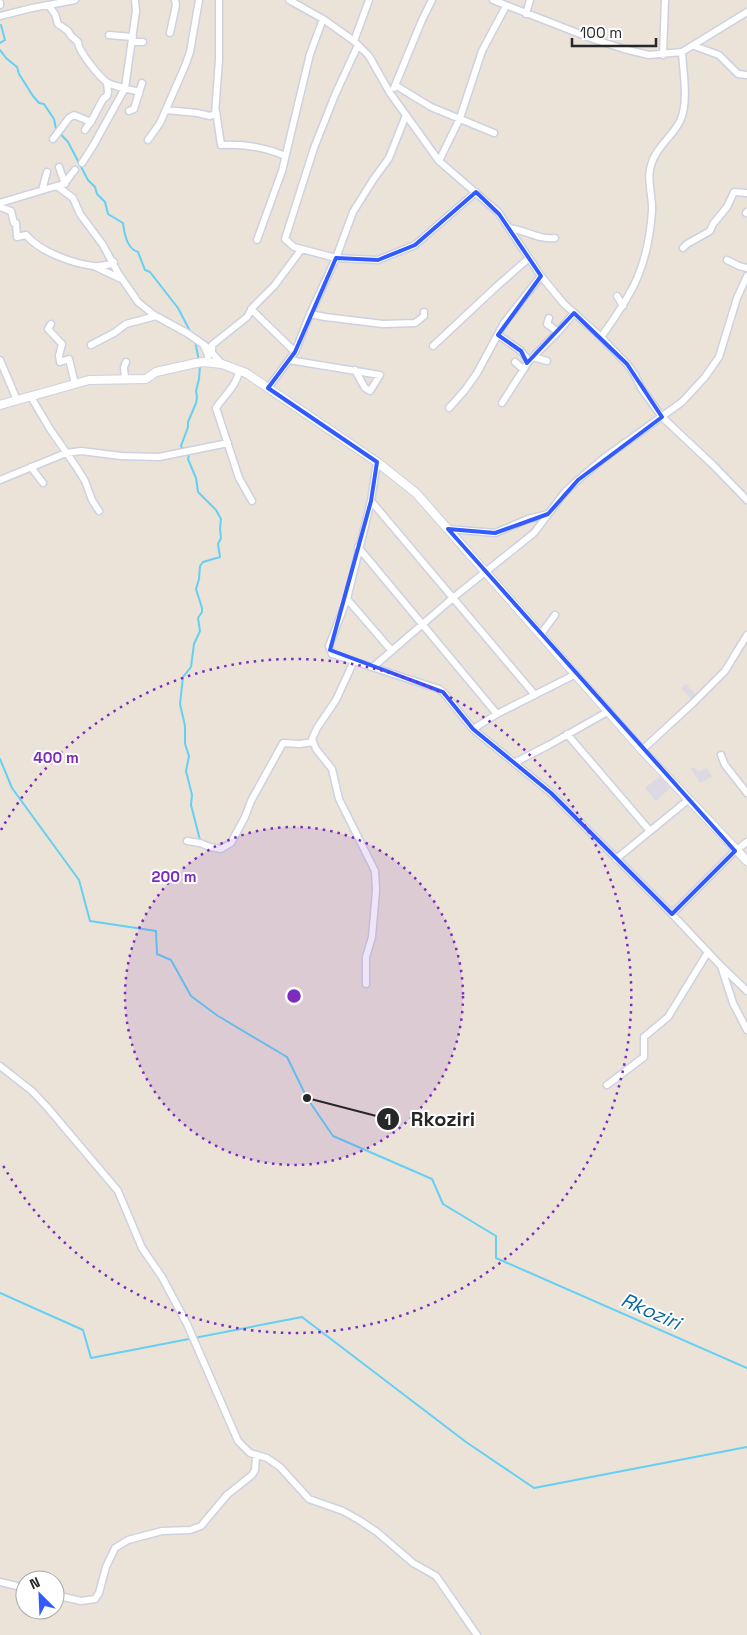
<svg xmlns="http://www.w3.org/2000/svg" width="747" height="1635" font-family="'Space Grotesk',sans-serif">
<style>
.industrial{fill:#dcd9e3}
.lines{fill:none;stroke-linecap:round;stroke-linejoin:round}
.stream{stroke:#64d0f4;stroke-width:2}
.minor-casing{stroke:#cdd1e2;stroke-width:9}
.tertiary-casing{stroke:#cdd1e2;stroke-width:10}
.minor{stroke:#fff;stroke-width:6}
.tertiary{stroke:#fff;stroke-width:8}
.marked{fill:none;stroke:#315bff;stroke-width:4;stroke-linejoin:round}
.ring{fill:none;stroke:#7b2cbf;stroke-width:2.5;stroke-dasharray:2.5 5}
.labels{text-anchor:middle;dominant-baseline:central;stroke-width:4;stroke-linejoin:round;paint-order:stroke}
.water-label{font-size:20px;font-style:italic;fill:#076b9c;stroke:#fff}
.centre{fill:#7b2cbf;stroke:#fff;stroke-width:2.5}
.ring-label{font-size:15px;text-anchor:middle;font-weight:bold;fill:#7b2cbf;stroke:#fff;stroke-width:4;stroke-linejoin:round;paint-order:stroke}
.leader{fill:none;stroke:#272727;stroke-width:2}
.callout-dot{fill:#272727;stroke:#fff;stroke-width:2}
.mark-label{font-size:15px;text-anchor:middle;font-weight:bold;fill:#fff}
.callout-label{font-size:20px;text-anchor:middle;font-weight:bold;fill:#272727;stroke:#fff;stroke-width:4;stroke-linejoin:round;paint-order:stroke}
</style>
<rect width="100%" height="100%" fill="#ebe2d8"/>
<path class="industrial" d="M686,684L697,696L692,700L681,688Z
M694,767L698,772L707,768L712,777L700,783L691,769Z
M660,776L670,788L656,801L645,788Z"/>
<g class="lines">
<path class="stream" d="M0,43L5,40L1,25
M0,50L6,58L17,67L19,74L33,96L39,103L44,104L54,119L56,129L68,142L88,180L95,187L97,194L105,202L108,214L123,223C124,232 127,249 138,252L145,270L150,272L178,308L191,333
M195,341L199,361
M185,449L182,448L181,446L188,427V422L196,403L197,397L196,391L199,379L200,366
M189,454L188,459L196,478L198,492L216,510L221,519L220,529L221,538L218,544L220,557L203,562L200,566L199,579L196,589L202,608V612L198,618L200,631L194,644L191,667L183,677L180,704L185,726V744L189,756L186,771L192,795L191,805L200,840
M0,759L12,788L79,880L90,921L156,931L157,954L171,960L191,996L218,1016L287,1057L307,1098L333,1136L432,1179L443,1204L496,1236V1258L747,1368
M0,1293L83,1330L91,1358L302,1317L466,1442L534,1488L747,1447"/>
<g class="minor-casing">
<path id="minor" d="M289,0L323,19L354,41L369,56L390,93L439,161L498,212L541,276L564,304L601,337L627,364L635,375L641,388L662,417L713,465L747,500
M493,0L593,39L624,49L649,55L682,52L747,12
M0,5V3
M49,6L55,14L58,24L68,31L71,36L78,42C78,51 101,79 108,83C116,87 127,89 136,91L139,94
M526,14L530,0
M0,16L32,8L75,0
M170,33L176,5L175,0
M109,35L133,37
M354,41L369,0
M132,42H143
M358,45L335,95L314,148L285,239L294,247L336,258L378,260L415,245L476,192
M694,46L719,55L738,74L747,75
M663,55L665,0
M395,85L431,107L494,133
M394,88L422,20L432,0
M166,110L197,113L210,116L215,114L219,60V0
M129,111L134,109L142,83
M216,111L221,145C243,144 265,147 285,156
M85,130L93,118L103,99L107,96L108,92L107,83
M53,139L69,118L74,115L91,122
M148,140L160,123L185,66L190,52L199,0
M439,161L460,118L482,51L506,6
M82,163L93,146L125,88L136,11L135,0
M59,167L65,184
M57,186L73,198L80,214L103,245L118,273L138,302L154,315L187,333L211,350
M42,190L47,172
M0,203L53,187C68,185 66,179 75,170
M0,207L11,211L14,223H16L17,237L26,235C40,252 72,263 93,266C99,267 106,265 112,264L114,262
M746,213L747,212
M509,228C526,230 538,240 555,238
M257,240L282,171L310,54L323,19
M683,248L687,244L710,231L713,224L727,207L734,192L747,193
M727,260L739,266L747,268
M96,267L121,279
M617,296L623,306
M251,309L295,352
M310,314L325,317L383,324L415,323L424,316V312
M549,318L547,324L558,332
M51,324L48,329L62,344L59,356L60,362L69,359L75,384
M498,335L521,351L529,361
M601,337C633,293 648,267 652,211C653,196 646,180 651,165C656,147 673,136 680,121C689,103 683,72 682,52
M203,344L208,355V362
M91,345L114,333L126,324L156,316
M433,346L496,287L529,258
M533,357L547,361
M0,360L17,400
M289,360L380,375L370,391L365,388L355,370
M515,362L523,369
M222,364L212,353V345L247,317L253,307L274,286L301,250
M239,370C238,384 224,396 216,408L239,478L252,501
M125,380L124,367L126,362
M268,388L295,352L310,314L336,258L353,212L373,180L389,158L406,115
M31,397L50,429L77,468L85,481L92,500L99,511
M502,403L529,361L558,332L574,313
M449,408L465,390L477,373L504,323L541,276
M377,462L371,501L347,599L329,646L332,654L439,689L443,692L473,729L551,793L672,914L721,966L733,1003L747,1030
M31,467L43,483
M0,480L66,453L81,451L121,456L159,457L228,443
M371,501L535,695
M448,529L495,533L528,519L548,514
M358,547L497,714
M347,599L391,650
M541,634L555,615
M354,661L336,700L317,728L312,739L316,749L332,769L339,799L375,871L376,891L372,937L366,957V984
M373,667L454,597L534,533L565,492L578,480L604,458L682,402L705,377L719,357L737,298L747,276
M473,729L497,714L576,674
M567,734L650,831
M642,750L693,703L725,671L747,635
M721,755L725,765L747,793
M514,763L549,745L609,711
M187,841L200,843L210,847L221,849L231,843L245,817L251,801L283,743L300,744L313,742
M616,859L688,800
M672,914L735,851L747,842
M722,967L747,991
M0,1066L32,1091L47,1107L118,1191L142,1248L162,1277L187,1324L238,1441L250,1453L267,1458L280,1467L309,1499L343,1511L359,1520L377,1532L413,1563L436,1576L477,1635
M607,1085L644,1057V1037L668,1017L708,952
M0,1582L25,1588
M55,1595L81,1601L95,1599L99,1593L106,1567L115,1548L128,1540L162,1531L190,1530L201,1526L227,1495L252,1475L255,1470L256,1456"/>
</g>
<g class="tertiary-casing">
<path id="tertiary" d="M0,405L89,380L146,379L156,372L196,363L204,362L222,364L246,373L377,462L416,493L642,750L747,861"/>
</g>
<use href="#minor" class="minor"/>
<use href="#tertiary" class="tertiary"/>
</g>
<path class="marked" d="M476,192L499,214L541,276L498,335L521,351L527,363L574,313L627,364L662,417L578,480L548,514L495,533L448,529L735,851L672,914L551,793L473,729L443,692L330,650L371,501L377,462L268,388L295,352L336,258L378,260L415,245Z"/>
<circle cx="294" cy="996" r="169" fill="#7b2cbf" fill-opacity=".12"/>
<g class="ring">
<circle cx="294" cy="996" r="169"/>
<path d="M1 830A337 337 0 1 1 1 1162"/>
</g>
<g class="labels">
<g class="water-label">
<text transform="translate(651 1311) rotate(24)">Rkoziri</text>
</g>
</g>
<circle cx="294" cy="996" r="8" class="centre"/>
<g class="ring-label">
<text x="56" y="763">400 m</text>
<text x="174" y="882">200 m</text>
</g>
<path class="leader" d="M307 1098L388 1119"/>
<g class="callout-dot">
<circle cx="307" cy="1098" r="5"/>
<circle cx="388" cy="1119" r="12"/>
</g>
<g class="mark-label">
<text x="388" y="1125">1</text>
</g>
<g class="callout-label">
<text x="443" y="1126">Rkoziri</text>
</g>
<g transform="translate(40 1595) rotate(336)"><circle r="24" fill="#ffffff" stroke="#a9a9a9"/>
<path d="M0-4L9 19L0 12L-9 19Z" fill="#315bff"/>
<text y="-8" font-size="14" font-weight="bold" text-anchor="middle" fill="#272727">N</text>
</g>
<path d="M572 38v8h84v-8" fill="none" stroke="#272727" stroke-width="2.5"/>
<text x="580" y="38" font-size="15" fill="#272727" stroke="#ffffff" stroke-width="4" paint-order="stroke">100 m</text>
</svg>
